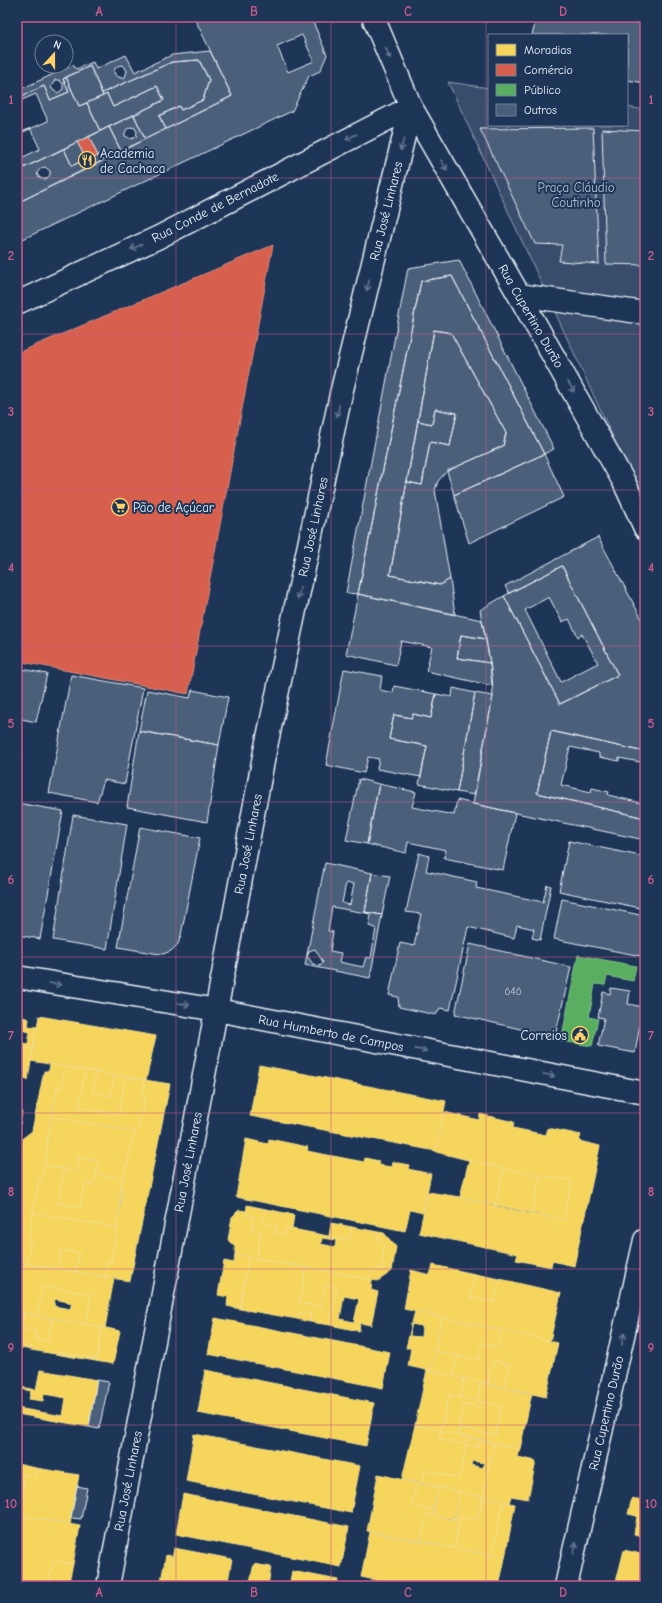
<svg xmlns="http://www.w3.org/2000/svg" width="662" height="1603" font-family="'Comic Neue',sans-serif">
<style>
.green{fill:#374d6c;stroke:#909fb2}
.homes{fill:#f6d55c;stroke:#f2dd8b;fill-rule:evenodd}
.shops{fill:#d6604d;stroke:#db8c80}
.public{fill:#5aae61;stroke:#85c28e}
.building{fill:#495e7a;stroke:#e8f1f8;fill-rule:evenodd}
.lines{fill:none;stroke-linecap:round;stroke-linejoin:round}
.street-casing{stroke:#e8f1f8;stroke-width:25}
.street{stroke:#1d3557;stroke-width:22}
.oneway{stroke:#64778f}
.grid{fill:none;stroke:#cd598a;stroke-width:1;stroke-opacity:0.55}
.labels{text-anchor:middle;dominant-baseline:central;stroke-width:4;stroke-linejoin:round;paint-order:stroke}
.number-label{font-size:11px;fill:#c0ccd8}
.poi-label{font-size:13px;fill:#e8f1f8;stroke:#1d3557;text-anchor:start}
.park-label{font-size:13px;fill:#b3c0ce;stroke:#1d3557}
.street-label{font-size:13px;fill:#e8f1f8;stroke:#1d3557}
.neatline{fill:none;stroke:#cd598a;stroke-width:1.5}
.grid-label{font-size:13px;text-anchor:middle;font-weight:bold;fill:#cd598a}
</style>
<rect width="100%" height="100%" fill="#1d3557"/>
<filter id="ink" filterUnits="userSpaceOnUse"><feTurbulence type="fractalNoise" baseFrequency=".025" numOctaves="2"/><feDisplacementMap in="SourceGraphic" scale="8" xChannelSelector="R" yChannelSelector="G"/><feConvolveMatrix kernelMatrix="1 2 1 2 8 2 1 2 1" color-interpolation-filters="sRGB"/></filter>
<g filter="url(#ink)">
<path class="green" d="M448,82L489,88V125H627V107L645,110V506Z"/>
<path class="homes" d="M17,1015L29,1019L28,1026L37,1027L33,1049L17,1046V1042L28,1044L30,1032L17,1029Z
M39,1016L156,1036L146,1080L31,1061Z
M17,1046L33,1049L28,1080L17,1078Z
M50,1064L65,1067L61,1088L57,1087L46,1146L48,1147L41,1180L39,1179L33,1213L28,1244H31L27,1264L23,1263L17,1262V1198L19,1189L17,1185V1171L23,1138L32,1131L44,1071H49Z
M259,1065L446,1101L436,1151L250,1116Z
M65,1067L85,1070L79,1107L119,1114L125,1077L145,1080L142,1097L145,1098L137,1132L52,1117L57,1087L61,1088Z
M85,1070L96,1072L92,1092L110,1096L115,1075L125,1077L119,1114L79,1107Z
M96,1072L115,1075L110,1096L92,1092Z
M145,1080L170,1084L130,1281L105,1277L107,1261L111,1262L122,1197H120L125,1165L127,1166L134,1131L137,1132L145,1098L142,1097Z
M17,1111L22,1112L17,1142Z
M444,1112L479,1120L480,1114L514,1122L513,1128L546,1135L548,1128L581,1135L579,1141L600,1146L574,1266L552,1261L551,1267L516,1260L518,1254L419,1233L428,1192L460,1197L563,1220L572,1181L504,1169L436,1152Z
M52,1117L134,1131L127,1166L125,1165L123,1179L96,1174L99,1161L78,1158L76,1171L44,1165L48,1147L46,1146Z
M246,1139L268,1144L269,1139L308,1147L307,1151L364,1162L365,1158L379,1161L378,1165L392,1167L393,1162L409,1165L408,1169L431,1174L423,1213L410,1210L405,1231L236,1197Z
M78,1158L99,1161L93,1186L85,1184L80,1207L58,1203L64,1169L76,1171Z
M469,1160L504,1169L495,1206L460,1197Z
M44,1165L64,1169L58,1203L80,1207L85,1184L93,1186L96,1174L123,1179L117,1228L33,1213L39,1179L41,1180Z
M504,1169L540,1175L531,1214L495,1206Z
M540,1175L572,1181L563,1220L531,1214Z
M247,1205L266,1209L263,1223L277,1226L275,1233L284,1234L285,1229H292L349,1240L352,1227L378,1232L379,1240L384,1246L381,1269L374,1270L367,1279L256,1258L261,1232L252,1231L254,1217L246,1215ZM322,1238L336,1240L335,1247L321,1244Z
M266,1209L294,1215L292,1229H285L284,1234L275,1233L277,1226L263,1223Z
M239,1210L246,1211V1215L254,1217L252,1231L261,1232L256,1258L235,1254V1247L228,1240L232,1217Z
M33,1213L117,1228L111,1262L107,1261L105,1277L76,1272L79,1253L61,1250L57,1269L27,1264L31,1244H28Z
M331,1223L352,1227L349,1240L329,1236Z
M378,1232L384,1233L396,1247L392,1271L378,1281L367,1279L374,1270L381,1269L384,1246L379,1240Z
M61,1250L79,1253L76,1272L57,1269Z
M235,1254L249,1257L240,1309L227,1306L228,1297L218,1295L224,1261L234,1263Z
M249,1257L306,1267L299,1303L321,1307L325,1285L337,1287L330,1325L310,1322L311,1314L298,1313L297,1319L240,1309Z
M23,1263L114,1278L105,1328L86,1324L91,1294L43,1286L37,1316L18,1312L21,1295H18Z
M433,1265L475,1274L470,1297L494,1302L500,1279L561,1293L550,1341L404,1309L411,1270L430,1275Z
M306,1267L372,1280L371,1290L378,1292L371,1325L360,1323L359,1331L330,1325L337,1287L325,1285L321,1307L299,1303ZM344,1296L359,1299L354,1322L340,1319Z
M475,1274L500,1279L494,1302L470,1297Z
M43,1286L91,1294L86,1324L37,1316ZM55,1299L72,1303L70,1309L54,1306Z
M415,1311L442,1317L430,1371L408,1366L411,1348H406Z
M17,1312L24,1313L21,1328L36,1331L35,1338L48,1341L52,1318L102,1327L97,1359L55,1352V1354L31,1350L32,1347L17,1344Z
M24,1313L52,1318L48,1341L35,1338L36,1331L21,1328Z
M298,1313L311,1314L310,1322L297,1319Z
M442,1317L502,1330L498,1347L482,1343L478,1360L435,1351Z
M215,1318L390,1352L383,1388L208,1354Z
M411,1324L422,1326L421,1337L410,1336Z
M102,1327L120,1331L113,1364L55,1354V1352L97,1359Z
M502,1330L558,1343L546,1397L505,1388L510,1365L493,1361L488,1384L453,1376L458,1356L478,1360L482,1343L498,1347Z
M17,1344L32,1347L31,1350L17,1347Z
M435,1351L458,1356L453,1376L430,1371Z
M493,1361L510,1365L505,1388L488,1384Z
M40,1370L97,1380L89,1427L17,1414V1408L63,1416L66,1398L44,1394L43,1401L29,1399L31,1391L17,1388V1386L36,1390Z
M205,1370L374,1403L366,1446L198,1413Z
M427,1370L464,1379L460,1397L449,1394L441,1431L415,1425Z
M464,1379L481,1382L477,1401L460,1397Z
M481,1382L532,1393L520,1449L457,1435L459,1427L495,1436L501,1406L477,1401Z
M449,1394L481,1402L479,1408L464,1404L457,1435L441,1431Z
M481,1402L501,1406L495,1436L459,1427L464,1404L479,1408Z
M415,1425L441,1431L439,1439L466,1445L459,1478L425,1470L422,1483L402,1479Z
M441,1431L468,1437L466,1445L439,1439Z
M194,1434L360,1466L351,1513L186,1481Z
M468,1437L479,1439L478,1447L466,1445Z
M479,1439L494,1443L483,1497L422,1483L425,1470L459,1478L466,1445L478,1447ZM472,1461L484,1463L483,1468L471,1465Z
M494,1443L520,1449L518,1457L536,1461L528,1499L511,1496L509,1503L483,1497Z
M17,1464L36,1468L35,1476L25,1474L18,1515H17Z
M36,1468L79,1475L70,1525L18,1515L25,1474L35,1476Z
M378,1474L417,1483L412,1506L434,1510L432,1515L427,1514L421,1541L367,1531Z
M417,1483L438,1487L434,1510L412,1506Z
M643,1486H645V1537L634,1534L637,1516L628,1514L632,1498L640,1500Z
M438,1487L460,1492L453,1520L432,1515Z
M460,1492L483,1497L477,1520L455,1516Z
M183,1494L349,1527L341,1567L176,1534Z
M483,1497L503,1502L492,1555L454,1548L460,1520H453L455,1516L477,1520Z
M503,1502L515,1504L505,1558L492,1555Z
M427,1514L460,1520L454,1548L421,1541Z
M17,1515L80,1526L73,1564L54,1560L48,1586H17Z
M370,1532L505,1558L499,1586H404L361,1577Z
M174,1548L232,1559L228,1581L244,1585V1586H167Z
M624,1550L645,1555V1586H615Z
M166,1555L172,1556L167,1586H160Z
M54,1560L73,1564L68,1586H48Z
M254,1564L271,1567L268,1586H249Z
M292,1571L338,1580L337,1586H289Z"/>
<path class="shops" d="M89,137L98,156L87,161L77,142Z
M273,245L188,694L17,661V353Z"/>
<path class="public" d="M578,955L636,966L633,981L607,976L605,985L595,984L589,1017L598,1019L592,1046L561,1041Z"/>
<path class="building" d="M194,17H311L327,55L320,71L309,76L292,111L23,239L17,226V203L232,96ZM302,35L314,61L288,72L277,46Z
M537,17H645V83L627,80V35H532Z
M210,51L232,96L166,129L159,116L179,106L181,110L203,100L209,80L199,60L172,62L102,93L90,66L63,79L69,92L50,100L44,86L17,98V91L73,65L76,69L93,62L96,69L126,55L135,72L172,55ZM120,65L124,66L127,71L125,77L121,78L115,75L114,71L116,67ZM55,80H59L63,84V89L58,93L53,90L51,87Z
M199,60L209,80L203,100L181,110L179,106L159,116L166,129L145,139L134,115L164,100L157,86L113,107L107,94L103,96L102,93L172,62Z
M90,66L103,96L79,106L66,77Z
M66,77L79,106L87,103L100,131L17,171V98L44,86L50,100L69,92L63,79Z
M157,86L164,100L100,131L87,103L107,94L113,107Z
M36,94L48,121L23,132L17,117V102Z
M134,115L145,139L121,151L109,127ZM131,127L135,128L137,132L136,137L131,139L125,136V133L127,129Z
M19,122L23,132L30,128L40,149L17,160V123Z
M109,127L121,151L89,168L85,159L72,166L64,149L77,142L87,161L98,156L89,137Z
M593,128L599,264L559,261L562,245L535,244L480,129Z
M602,129L645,131V265L606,264Z
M64,149L72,166L85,159L89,168L17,203V171ZM45,167L50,171V175L46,179H42L38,176L37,173L41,168Z
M17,226L23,239L17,242Z
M459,260L554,449L544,454L452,276L421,281L358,594L346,593L408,268Z
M452,276L544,454L454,495L447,471L503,446L506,433L451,333L434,330L390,575L440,585L450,579L455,615L358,594L421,281Z
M434,330L451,333L506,433L503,446L447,471L438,481L435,490L450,579L440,585L390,575L407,482L422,485L430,442L450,446L457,413L435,409L432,424L418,421Z
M435,409L457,413L450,446L430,442L422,485L407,482L418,421L432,424Z
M544,454L564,497L469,543L454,495Z
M598,537L645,625V752L551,731L537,793L645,818V840L473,804L493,696L490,663L480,610L504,596L560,704L618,675L562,566L509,593L505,586Z
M562,566L618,675L560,704L504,596ZM549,597L562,622L569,619L578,637L582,634L598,663L561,682L525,610Z
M358,594L482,620L486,639L461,635L457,658L490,663L493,686L426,671L432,647L401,641L396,665L346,654Z
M461,635L486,639L490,663L457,658Z
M17,668L47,674L36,722L17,718V698L20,699L22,692L17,691Z
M344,669L382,676L380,690L393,693L394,686L436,694L431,718L413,714L412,718L394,715L389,739L427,746L421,777L377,769L379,759L368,757L364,773L326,765Z
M71,675L143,688L125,784L104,780L97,802L49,793Z
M453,688L475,693L457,792L419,784L427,746L389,739L394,715L412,718L413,714L431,718L436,694L452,697Z
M147,690L190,698L192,690L228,697L219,745L139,731Z
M475,693L493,696L474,795L457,792Z
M139,731L219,745L207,822L127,807Z
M551,731L645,752V763L619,758V761L599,757V753L570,747L561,785L591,792L592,788L609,792L608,795L641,803L645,784V818L537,793Z
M17,753L22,754L17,780Z
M359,779L379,784L367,844L346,840Z
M379,784L416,792L412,807L454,815L457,800L515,813L503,870L444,858L446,850L408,842L406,853L367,844Z
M17,803L63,811L40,939L17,935Z
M73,815L127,824L107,949L53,940Z
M140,827L200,838L181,935L178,944L171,951L163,954L153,953L118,947Z
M569,841L645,857V909L559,891Z
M419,853L429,856L426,871L477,882L476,888L543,902L547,885L551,886L540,940L532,938L534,929L517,925L514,938L468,927L450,1010L440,1008L436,1015L399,1007L398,997L389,995L400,943L414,946L421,914L406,912Z
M325,863L372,873L365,912L382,915L370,978L305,965ZM346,883L354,884L350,905L342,903ZM332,907L371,914L369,926L376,928L371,958L366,957L363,967L339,962L341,953L330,951L333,932L328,931ZM315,949L323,962L320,966L313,964L307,956L309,951Z
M372,873L390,876L382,915L365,912Z
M562,899L645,916V937L641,956L554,939Z
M470,944L571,967L555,1037L455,1014Z
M611,988L630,991L628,1004L643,1007L635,1053L598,1046L604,1018L598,1017L603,992L610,994Z
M97,1380L109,1382L99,1429L89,1427Z
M77,1486L87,1488L81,1519L71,1518Z"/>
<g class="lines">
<g class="street-casing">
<path id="street" d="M373,17L411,107L519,295L624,482L645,528
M519,295L645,313
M17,303L159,237L411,107
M17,977L217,1010L645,1093
M108,1586L264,756L341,394L411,107
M566,1586L645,1240"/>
</g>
<use href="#street" class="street"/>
</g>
<defs><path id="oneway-shaft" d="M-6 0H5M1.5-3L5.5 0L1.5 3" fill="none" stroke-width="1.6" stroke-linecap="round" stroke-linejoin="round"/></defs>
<g class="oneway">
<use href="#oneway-shaft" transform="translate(388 53) rotate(67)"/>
<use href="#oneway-shaft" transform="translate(351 137) rotate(153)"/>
<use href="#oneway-shaft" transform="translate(402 145) rotate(104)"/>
<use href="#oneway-shaft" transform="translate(444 165) rotate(60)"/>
<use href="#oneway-shaft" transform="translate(136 247) rotate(155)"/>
<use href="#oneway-shaft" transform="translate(368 285) rotate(104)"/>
<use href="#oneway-shaft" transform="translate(571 387) rotate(61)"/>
<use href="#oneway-shaft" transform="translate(338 411) rotate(102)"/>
<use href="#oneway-shaft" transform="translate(299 593) rotate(102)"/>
<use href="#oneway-shaft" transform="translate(55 984) rotate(9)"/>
<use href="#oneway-shaft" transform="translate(184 1004) rotate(10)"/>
<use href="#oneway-shaft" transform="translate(421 1050) rotate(11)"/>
<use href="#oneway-shaft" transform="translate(549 1075) rotate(11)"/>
<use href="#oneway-shaft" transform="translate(623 1339) rotate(-77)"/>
<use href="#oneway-shaft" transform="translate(575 1548) rotate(-77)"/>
</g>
</g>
<path class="grid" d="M176,17V1586M331,17V1586M486,17V1586M17,178H645M17,334H645M17,490H645M17,646H645M17,802H645M17,957H645M17,1113H645M17,1269H645M17,1425H645"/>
<defs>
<g id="restaurant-ring" transform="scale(0.9)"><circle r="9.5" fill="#1d3557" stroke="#ffd166" stroke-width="1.5"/><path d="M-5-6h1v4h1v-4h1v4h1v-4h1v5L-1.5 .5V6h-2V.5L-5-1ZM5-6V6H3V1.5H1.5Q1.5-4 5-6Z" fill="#ffd166"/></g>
<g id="supermarket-ring" transform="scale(0.9)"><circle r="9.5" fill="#1d3557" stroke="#ffd166" stroke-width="1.5"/><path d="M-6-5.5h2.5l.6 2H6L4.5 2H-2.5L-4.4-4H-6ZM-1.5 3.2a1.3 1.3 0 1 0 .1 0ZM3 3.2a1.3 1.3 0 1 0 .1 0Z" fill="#ffd166"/></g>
<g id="civic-ring" transform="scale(0.9)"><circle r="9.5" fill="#1d3557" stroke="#ffd166" stroke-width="1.5"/><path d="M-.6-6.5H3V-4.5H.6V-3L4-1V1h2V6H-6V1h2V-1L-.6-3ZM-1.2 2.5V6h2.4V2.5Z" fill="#ffd166"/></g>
</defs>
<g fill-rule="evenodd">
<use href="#restaurant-ring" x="87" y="160"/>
<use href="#supermarket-ring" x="120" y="507"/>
<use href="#civic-ring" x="580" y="1035"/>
</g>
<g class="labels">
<g class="number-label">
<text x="513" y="991">646</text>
</g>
<g class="poi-label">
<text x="100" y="153">Academia<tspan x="100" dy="15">de Cachaca</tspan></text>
<text x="133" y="507">Pão de Açúcar</text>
<text x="567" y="1035" text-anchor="end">Correios</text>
</g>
<g class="park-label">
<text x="576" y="187">Praça Cláudio<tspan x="576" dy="15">Coutinho</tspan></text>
</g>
<g class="street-label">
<text transform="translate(215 207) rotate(-27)">Rua Conde de Bernadote</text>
<text transform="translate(386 211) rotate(-76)">Rua José Linhares</text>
<text transform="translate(531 316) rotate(60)">Rua Cupertino Durão</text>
<text transform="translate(313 527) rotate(-78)">Rua José Linhares</text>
<text transform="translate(248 844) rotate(-79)">Rua José Linhares</text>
<text transform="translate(331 1033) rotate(11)">Rua Humberto de Campos</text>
<text transform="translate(188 1162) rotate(-79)">Rua José Linhares</text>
<text transform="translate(606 1413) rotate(-77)">Rua Cupertino Durão</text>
<text transform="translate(128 1481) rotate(-79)">Rua José Linhares</text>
</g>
</g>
<rect width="662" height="1603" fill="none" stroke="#1d3557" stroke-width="44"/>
<rect x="488" y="34" width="140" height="92" fill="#1d3557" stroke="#6e8097"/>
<rect x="496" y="44" width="20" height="12" fill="#f6d55c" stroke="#6e8097"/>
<text x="524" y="54" font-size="12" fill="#e8f1f8">Moradias</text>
<rect x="496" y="64" width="20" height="12" fill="#d6604d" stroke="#6e8097"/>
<text x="524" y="74" font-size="12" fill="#e8f1f8">Comércio</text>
<rect x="496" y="84" width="20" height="12" fill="#5aae61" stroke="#6e8097"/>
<text x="524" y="94" font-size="12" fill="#e8f1f8">Público</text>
<rect x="496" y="104" width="20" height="12" fill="#495e7a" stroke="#6e8097"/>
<text x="524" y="114" font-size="12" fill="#e8f1f8">Outros</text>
<g transform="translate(54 54) rotate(21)"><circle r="19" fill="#1d3557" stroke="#6e8097"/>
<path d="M0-3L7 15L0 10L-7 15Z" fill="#ffd166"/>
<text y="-6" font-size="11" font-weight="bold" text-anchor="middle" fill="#e8f1f8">N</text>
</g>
<rect x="22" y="22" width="618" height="1559" class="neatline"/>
<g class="grid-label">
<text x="99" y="16">A</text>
<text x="254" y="16">B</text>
<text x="408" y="16">C</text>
<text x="563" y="16">D</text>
<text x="11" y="104">1</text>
<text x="651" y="104">1</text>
<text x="11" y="260">2</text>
<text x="651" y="260">2</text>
<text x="11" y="416">3</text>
<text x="651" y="416">3</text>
<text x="11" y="572">4</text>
<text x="651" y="572">4</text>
<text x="11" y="728">5</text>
<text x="651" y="728">5</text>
<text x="11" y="884">6</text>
<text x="651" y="884">6</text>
<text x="11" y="1040">7</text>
<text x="651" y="1040">7</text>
<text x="11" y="1196">8</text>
<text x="651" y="1196">8</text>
<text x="11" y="1352">9</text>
<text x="651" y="1352">9</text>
<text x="11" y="1508">10</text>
<text x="651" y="1508">10</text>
<text x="99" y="1597">A</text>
<text x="254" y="1597">B</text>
<text x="408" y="1597">C</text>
<text x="563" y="1597">D</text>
</g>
</svg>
